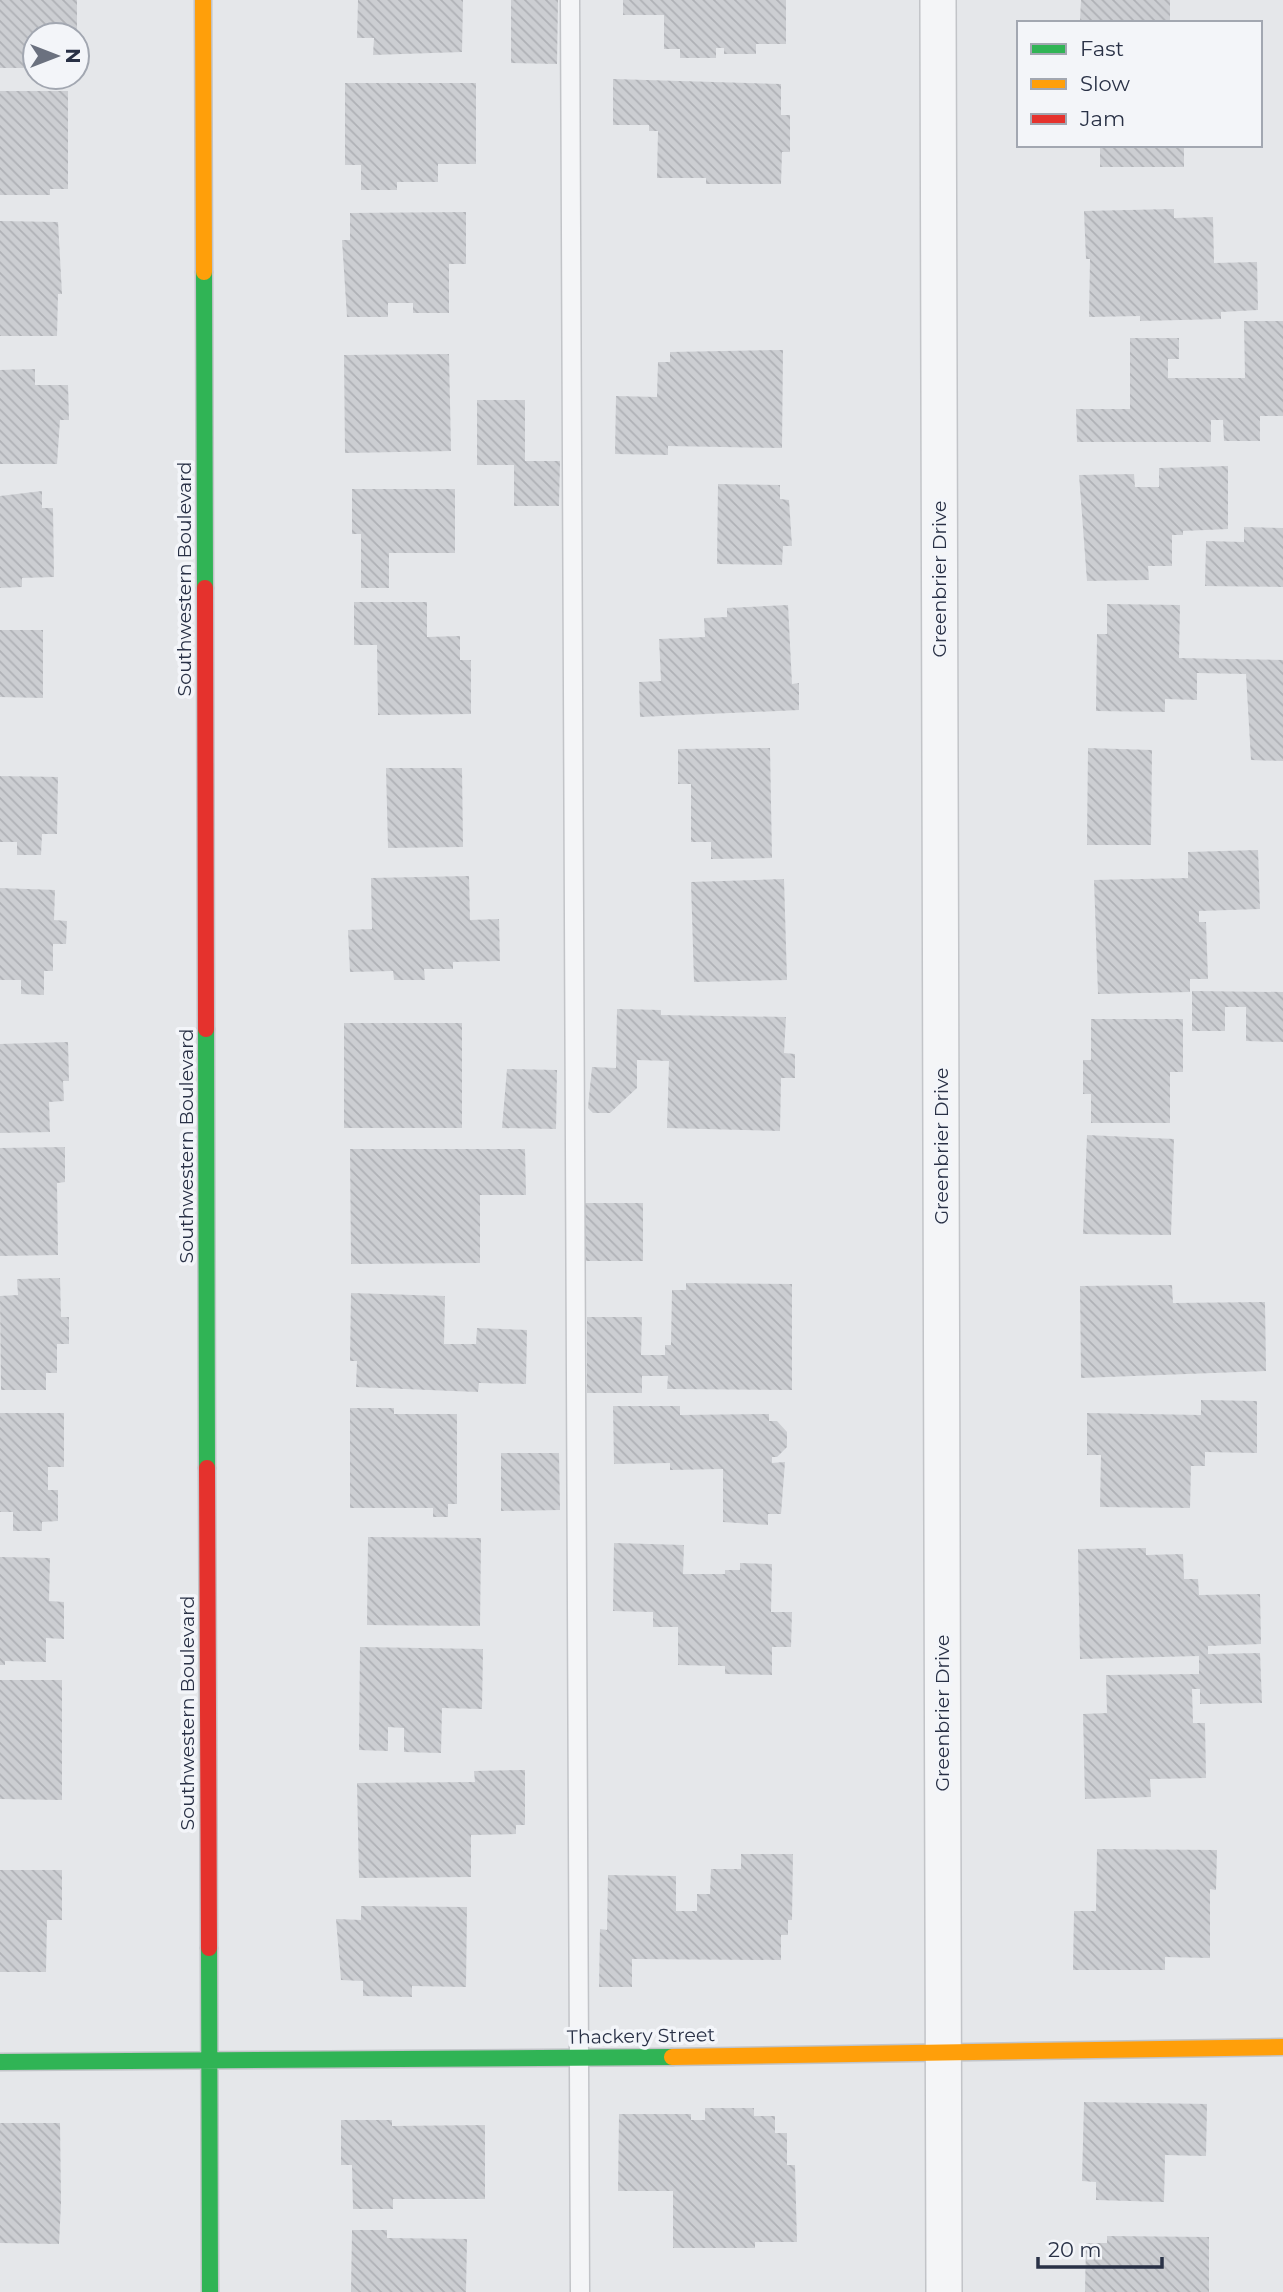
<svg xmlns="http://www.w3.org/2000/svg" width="1283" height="2292" font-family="Montserrat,sans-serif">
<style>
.building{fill:url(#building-back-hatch)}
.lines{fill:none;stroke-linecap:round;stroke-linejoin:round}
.lane-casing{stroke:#c2c4c8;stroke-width:21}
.street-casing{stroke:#c2c4c8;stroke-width:38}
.fast-casing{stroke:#c2c4c8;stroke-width:19}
.slow-casing{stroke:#c2c4c8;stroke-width:19}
.jam-casing{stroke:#c2c4c8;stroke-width:19}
.lane{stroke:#f4f5f7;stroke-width:18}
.street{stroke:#f4f5f7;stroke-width:35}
.fast{stroke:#30b455;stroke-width:16}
.slow{stroke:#ff9f0a;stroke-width:16}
.jam{stroke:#e5322d;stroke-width:16}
.labels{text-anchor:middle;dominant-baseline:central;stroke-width:7;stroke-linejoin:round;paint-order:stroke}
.street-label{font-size:19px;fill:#293146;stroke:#f3f5f9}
</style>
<defs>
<pattern id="building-back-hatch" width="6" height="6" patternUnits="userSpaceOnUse" patternTransform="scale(1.75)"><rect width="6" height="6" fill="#ccced2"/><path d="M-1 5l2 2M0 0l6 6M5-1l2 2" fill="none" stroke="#afb1b6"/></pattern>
</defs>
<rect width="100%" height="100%" fill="#e5e7ea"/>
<path class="building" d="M0,0H77V35H35V68H0Z
M358,0H463L462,52L373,55L374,38H357Z
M511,0H558L557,64L511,63Z
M623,0H786V44H756V54H724V48H716V58H680V49H664V15H623Z
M1081,0H1170V22L1080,20Z
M613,79L781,84V115H790V152H782L781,184H706V178H657L658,131H649V125H613Z
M345,83H476V164H438V182H397V190H361V165H345Z
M0,91H68V189H50V195H0Z
M1100,145H1184V167H1100Z
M1174,209V218L1213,217L1214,263L1257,262L1258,310L1221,312V319L1140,321V316L1089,317L1090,259H1086L1084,211Z
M466,212V264H449V313H413V303H388V317H347L342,240H350V213Z
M0,221L58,222L62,294H58L57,336H0Z
M1244,321H1283V416H1260V441H1224L1223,420H1211V442H1077L1076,409H1130V338H1179V359H1168V378H1245Z
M783,350L782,448L668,446V455L615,454L616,396L657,397L658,362H670V352Z
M449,354L451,451L345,453L344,355Z
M35,369V385H68L69,420H60L57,464H0V370Z
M477,400H525V461H560L559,506H514V465H477Z
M1228,466V529L1183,531V535H1172V566H1148L1149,580L1087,581L1079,475L1134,474L1135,487H1159V468Z
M718,484L780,485V499L789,500L792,546H783L782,565L717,564Z
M352,489H455V553H389V588H361V534H352Z
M42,491V508H53L54,577L22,578V587L0,588V496Z
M1244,527L1283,528V587L1205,586L1206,541L1244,542Z
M354,602H427V637L460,636V660H471V714L378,715L377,645H354Z
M1107,604L1180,605L1179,658L1283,660V761L1251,760L1246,674L1197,673V700L1165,699V712L1096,711L1097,634H1107Z
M788,605L792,684L799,683V710L640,717L639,682L661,681L659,639L705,637L704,618L727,617V608Z
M0,630H43V698L0,697Z
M770,748L772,858L711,859V842H691V784H678V749Z
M1088,748L1152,750L1151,845H1087Z
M386,768H462L463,847L388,848Z
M0,776L58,777L57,834H42L41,855H17V842H0Z
M1258,850L1260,909L1199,911V922H1206L1208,979H1190V992L1098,994L1094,880L1188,878V852Z
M469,876L470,920L499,919L500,961L453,962V969H424L425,980H394L393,971L350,972L348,930L372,929L371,878Z
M784,879L787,980L694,982L691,882Z
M0,888L55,890L54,920L67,921L66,944H53V971H44V995L21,994V980H0Z
M1192,991L1283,992V1042L1246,1041V1007H1225V1031H1192Z
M617,1009L661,1010V1015L786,1017L784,1053L795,1054V1078H781L780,1131L667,1128L669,1061L637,1060V1088L610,1113H593L588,1108L592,1067L616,1068Z
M1091,1019H1183V1072H1170V1123H1091V1094H1083V1060H1091Z
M344,1023H462V1128H344Z
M68,1042L69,1081H63L64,1101L49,1102L50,1132L0,1133V1044Z
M507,1069L557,1070L556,1129L502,1128Z
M1087,1135L1174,1139L1171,1235L1083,1234Z
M65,1147V1182L57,1183L58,1255L0,1256V1148Z
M350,1149H525L526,1195H480V1263L351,1264Z
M583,1203H643V1261H583Z
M60,1278L61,1317H69V1344H57V1373H46V1390H1L0,1296L18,1295L17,1279Z
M686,1283L792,1284V1390L667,1389L668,1376H642V1393H587V1317H642L641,1355H665V1345H671L672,1290H686Z
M1172,1285L1173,1303L1265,1302L1266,1371L1081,1378L1080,1286Z
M351,1293L445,1296L444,1344H476L477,1328L527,1330L526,1384L479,1383L478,1392L356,1387L357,1361H350Z
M1201,1400L1257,1401V1453L1205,1452V1466H1191L1190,1508L1100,1507L1101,1455H1087V1413L1201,1415Z
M613,1406H680V1415L769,1414V1421H777L787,1432V1447L777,1457H772V1463L785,1462L781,1514H768V1525L723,1522V1469L670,1470V1463L614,1464Z
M350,1408H394V1414H457V1504H448V1517H433V1508H350Z
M0,1413H64V1467H48V1490H58V1521L42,1522V1531H13V1512H0Z
M501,1453H559L560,1510L501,1511Z
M368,1537L481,1538L480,1626L367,1625Z
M614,1543L684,1545L683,1574H725V1570H740V1563L772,1564L771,1612H792L791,1647H772V1675L725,1674V1666L678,1665V1627H653V1612L613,1611Z
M1146,1548V1555L1183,1554L1184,1579H1198L1199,1595L1260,1594L1261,1644L1208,1646V1654L1260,1653L1262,1703L1200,1704V1689H1192L1193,1723H1205L1206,1778L1150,1779L1151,1797L1085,1799L1083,1714L1107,1713L1106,1675L1199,1674V1656L1080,1659L1078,1549Z
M0,1557L50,1558L49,1601L64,1602V1639L46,1638V1662L5,1661V1665H0Z
M360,1647L483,1649L482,1709L442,1708L441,1753L404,1752V1728L388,1727V1751L359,1750Z
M0,1680H62V1800L0,1799Z
M525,1770V1825H516V1834L471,1835V1877L359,1878L357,1783L475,1782L474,1771Z
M1097,1849L1217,1850L1216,1890L1210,1889V1958L1165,1957V1970H1073L1074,1911H1096Z
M741,1854H793L792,1920H788V1935H781V1960L632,1959V1987H599L600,1929L607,1930L608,1875L676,1876V1911H697V1894H710L711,1869H741Z
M0,1870H62V1920H47L46,1972H0Z
M361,1906L467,1907L466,1987L412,1986V1997L363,1996V1981L341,1980L336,1919L361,1920Z
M1084,2102L1207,2104L1206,2156L1165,2155L1164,2202L1096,2200V2182L1082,2181Z
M705,2108H754V2116H775V2133H787V2165H795L797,2242H755V2248H673V2191H618L619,2114H691V2120H705Z
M341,2120H392V2126L485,2125V2199H393V2209H353L352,2165H341Z
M0,2123H60L61,2203L59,2244L0,2243Z
M352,2230H387V2238L467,2239L466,2292H351Z
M1107,2236L1209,2237V2292H1085L1086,2243H1107Z"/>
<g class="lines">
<g class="lane-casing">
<path id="lane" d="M570,0L580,2292"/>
</g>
<g class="street-casing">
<path id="street" d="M938,0L944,2292"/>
</g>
<g class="fast-casing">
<path id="fast" d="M204,272L205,588
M206,1029L207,1468
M209,1948L210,2292
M0,2062L672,2057"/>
</g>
<g class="slow-casing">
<path id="slow" d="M203,0L204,272
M672,2057L1283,2047"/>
</g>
<g class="jam-casing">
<path id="jam" d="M205,588L206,1029
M207,1468L209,1948"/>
</g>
<use href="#lane" class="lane"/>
<use href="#street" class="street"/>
<use href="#fast" class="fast"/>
<use href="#slow" class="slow"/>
<use href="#jam" class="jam"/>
</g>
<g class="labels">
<g class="street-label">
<text transform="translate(184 579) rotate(-90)">Southwestern Boulevard</text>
<text transform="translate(939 579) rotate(-90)">Greenbrier Drive</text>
<text transform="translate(186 1146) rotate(-90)">Southwestern Boulevard</text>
<text transform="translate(941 1146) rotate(-90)">Greenbrier Drive</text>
<text transform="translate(187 1713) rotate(-90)">Southwestern Boulevard</text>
<text transform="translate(942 1713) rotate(-90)">Greenbrier Drive</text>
<text transform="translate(641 2036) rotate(-1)">Thackery Street</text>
</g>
</g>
<rect x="1017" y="21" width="245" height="126" fill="#f3f5f9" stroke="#a2a7b1" stroke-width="2"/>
<rect x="1031" y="44" width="35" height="10" fill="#30b455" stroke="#a2a7b1" stroke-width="2"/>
<text x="1080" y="56" font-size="21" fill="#293146">Fast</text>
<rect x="1031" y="79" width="35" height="10" fill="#ff9f0a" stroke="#a2a7b1" stroke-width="2"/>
<text x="1080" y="91" font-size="21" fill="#293146">Slow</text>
<rect x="1031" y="114" width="35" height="10" fill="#e5322d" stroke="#a2a7b1" stroke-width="2"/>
<text x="1080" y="126" font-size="21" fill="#293146">Jam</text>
<g transform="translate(56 56) rotate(90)"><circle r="33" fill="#f3f5f9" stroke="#a2a7b1" stroke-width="2"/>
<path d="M0-5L12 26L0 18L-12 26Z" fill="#6b717f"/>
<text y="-10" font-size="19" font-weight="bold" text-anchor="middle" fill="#293146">N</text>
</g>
<path d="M1038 2257v10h124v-10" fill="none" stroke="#293146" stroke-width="3.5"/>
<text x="1048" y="2257" font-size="21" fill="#293146" stroke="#f3f5f9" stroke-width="5" paint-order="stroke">20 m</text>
</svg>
